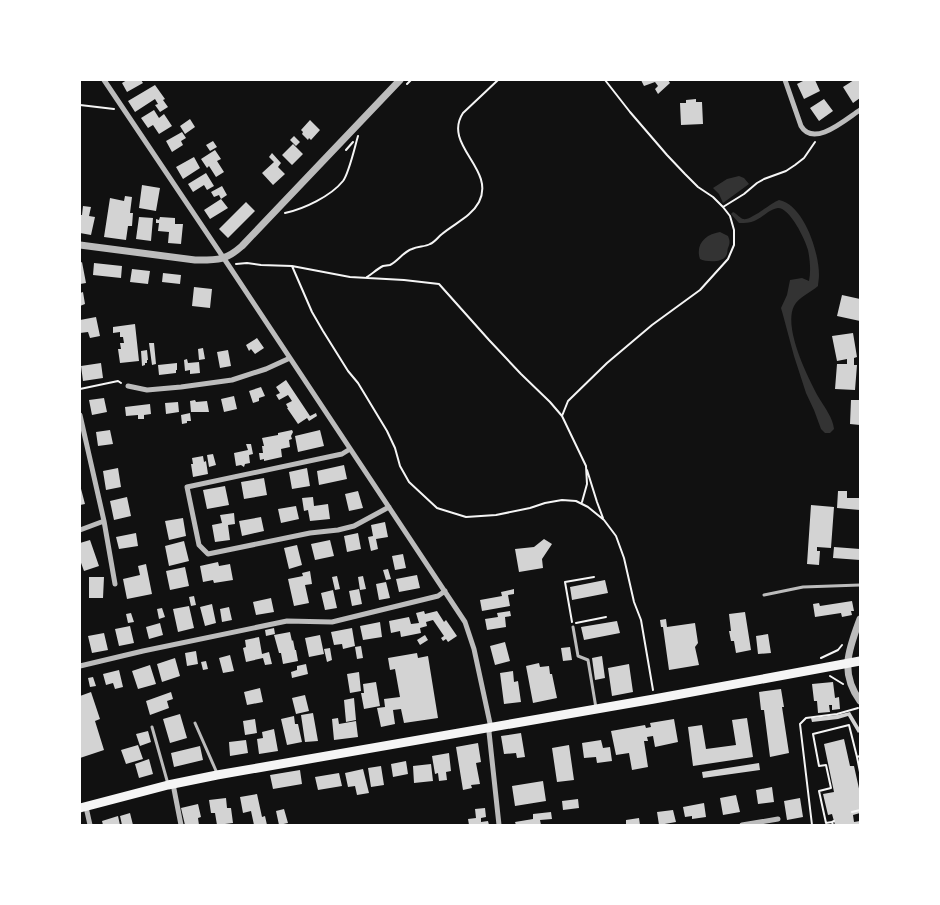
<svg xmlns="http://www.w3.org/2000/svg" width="940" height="905" font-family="'IBM Plex Serif',serif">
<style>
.water{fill:#333}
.building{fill:#d3d3d3}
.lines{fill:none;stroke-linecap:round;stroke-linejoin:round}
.path{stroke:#f5f5f5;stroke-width:2}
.service{stroke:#bcbcbc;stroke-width:3}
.minor{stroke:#bcbcbc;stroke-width:5}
.tertiary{stroke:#bcbcbc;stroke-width:7}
.primary{stroke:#f5f5f5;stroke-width:9}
</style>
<rect width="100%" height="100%" fill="#111"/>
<path class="water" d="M739,176L744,178L749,184L723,203L719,194L713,188L727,179Z
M779,200C804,205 819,252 819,275C819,279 818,283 818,286C810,293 799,297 794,306C783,328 808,378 819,398C825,408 833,418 834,429L830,433H825L821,429L814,410L806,393L794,356L783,315L781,308L787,295L790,280L802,278L809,281C811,271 810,260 808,250C805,239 790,208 778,208C770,209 764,216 758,219C752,223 746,223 739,223L731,214L733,212C737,214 740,218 743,219C750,221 771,203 779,200Z
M720,232L728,236C730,241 730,243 728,248C727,250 728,253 726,256C722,263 706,262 700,259C695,244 706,234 720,232Z"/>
<path class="building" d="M127,80H141L143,83L127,92L122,83Z
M641,80H668L670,83L658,94L655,89L658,86L655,82L644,86Z
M805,80H815L820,91L804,99L797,84Z
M854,80H859L860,82V98L853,103L843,87Z
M155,85L165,99L163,100L168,107L160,112L155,105L158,104L155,99L135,112L128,101Z
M696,99V102H702L703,124L681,125L680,103H686V100Z
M824,99L833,111L819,121L810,108Z
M154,110L159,118L164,114L172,126L159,134L153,125L148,128L141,118Z
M190,119L195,127L185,134L180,126Z
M310,120L320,130L311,140L309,138L308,140L302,134L303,132L301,130Z
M182,132L186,138L181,141L183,145L172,152L166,141Z
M294,136L300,142L296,146L290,140Z
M213,141L217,147L210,151L206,145Z
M293,144L303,154L292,165L282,155Z
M215,150L221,159L217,161L224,172L216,177L209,166L207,168L201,159Z
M272,153L281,163L278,167L285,174L273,185L262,173L274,162L269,157Z
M194,157L200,168L183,179L176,167Z
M206,173L214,186L207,190L204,185L193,192L188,184Z
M142,185L160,188L156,211L139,208Z
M222,186L227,195L221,199L219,195L214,197L211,192Z
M125,196L132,197L130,213H133L132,226H128L126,240L104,237L110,198L124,201Z
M221,199L228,208L210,219L204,210Z
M246,202L255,211L228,238L219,229Z
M83,206L91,207L89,216L95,217L91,235L80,233V215H82Z
M139,217L153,218L151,241L136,239Z
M160,217L175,218V224H183L181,244L168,243L169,232L158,231L159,223H156V219L159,220Z
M82,262L86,283L80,284V263Z
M94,263L122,266L121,278L93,275Z
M132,269L150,271L148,284L130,282Z
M163,273L181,275L180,284L162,282Z
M194,287L212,289L210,308L192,306Z
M83,292L85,304L80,306V293Z
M842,295L860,299V321L837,316Z
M96,317L100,336L90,338L88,332L80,333V320Z
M135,324L139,361L120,363L118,349H121L120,343H124L123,337H120V332L113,333V327Z
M853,333L857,357L854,358V365H857L855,390L835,389L837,364H847V359L837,361L832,336Z
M257,338L264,348L255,354L251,349L249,351L246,345Z
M149,343H154L156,364L152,365Z
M203,348L205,359L199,360L198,349Z
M147,350L148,360H147V363H145V365L142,366L141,351Z
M228,350L231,366L220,368L217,352Z
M187,359L188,363L199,362L200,373L190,374V370L185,371L184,360Z
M101,363L103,378L83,381L81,366Z
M177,363V370H176V373L159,375L158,365Z
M286,380L310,416L316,413L317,416L309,421L307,418L298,424L287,408H288L286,404L292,401L288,395L279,400L276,395L280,393L276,387Z
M261,387L265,396L259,398V401L253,403L249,391Z
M234,396L237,409L224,412L221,399Z
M104,398L107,412L92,415L89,400Z
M195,400L196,402L207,401L209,412H191L190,401Z
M851,400H860V425L850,424Z
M178,402L179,412L166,414L165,403Z
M150,404L151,414L144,415V419H138V415L126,416L125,407Z
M190,413L191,421H187V423L182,424L181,415Z
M110,430L113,444L98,446L96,432Z
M292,430L293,432L291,436L292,439L289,440L290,447L281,449L282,457L264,461V459L260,460L259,453H263L262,446H264L262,438L278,435V433Z
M320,430L324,446L298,452L295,436Z
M246,444H251L253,454L249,455L250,463L245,464L244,467L241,465L236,466L234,453L248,450Z
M213,454L216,465L209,467L207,455Z
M203,456L204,462L206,461L208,474L193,477L191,464H193L192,458Z
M344,465L347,479L319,485L317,471Z
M118,468L121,487L106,490L103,471Z
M307,468L310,486L292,489L289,472Z
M264,478L267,495L244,499L241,482Z
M80,485L85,504L80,505Z
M225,486L229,505L207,509L203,490Z
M358,491L363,508L349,511L345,494Z
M838,491H847V498H860V510L837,508Z
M127,497L131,516L114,520L110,501Z
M313,497L314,506L328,504L330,519L310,521L308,510L304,511L302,498Z
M811,505L834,507L831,548L817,547V551H820L819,565L807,564Z
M296,506L299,519L281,523L278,509Z
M234,513L235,524L228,525L230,540L215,542L212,525L222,523L220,515Z
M261,517L264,531L242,536L239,521Z
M183,518L186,536L169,540L165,521Z
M385,522L388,537L376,539L378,549L371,551L368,537L373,536L371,525Z
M136,533L138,546L119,549L116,537Z
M358,533L361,549L347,552L344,536Z
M544,539L552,544L542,559L543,568L519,572L515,549L534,547Z
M90,540L99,566L84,571L80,560V543Z
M330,540L334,556L315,560L311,544Z
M184,541L189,561L169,566L165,546Z
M297,545L302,565L289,569L284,548Z
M834,547L860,549V560L833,558Z
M403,554L406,568L395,570L392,556Z
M218,562L219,566L230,564L233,580L214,583L213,580L203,582L200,566Z
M146,564L152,594L127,599L123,579L140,575L138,566Z
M185,567L189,586L170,590L166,571Z
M388,569L391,579L386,580L383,570Z
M310,571L312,584L305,585L309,603L294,606L288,579L303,576L302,573Z
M417,575L420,588L399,592L396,579Z
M337,576L340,589L335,590L332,577Z
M363,576L366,589L360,590L358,577Z
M89,577H104L103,598H89Z
M605,580L608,593L572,600L570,587Z
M386,582L390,598L379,600L376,584Z
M359,589L362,604L352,606L349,591Z
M514,589V594L508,595L510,606L482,611L480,600L502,596L501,592Z
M333,590L337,608L325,610L321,593Z
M194,596L196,605L191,606L189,597Z
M271,598L274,612L256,615L253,602Z
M852,601L854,611H851L852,615L842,617L841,613L815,617L813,604L819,603L820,606Z
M212,604L216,623L205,626L200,607Z
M189,606L194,628L178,632L173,609Z
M229,607L232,620L222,622L220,609Z
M162,608L165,617L159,619L157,609Z
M424,611L425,614L437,611L444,622L446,620L457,636L448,642L446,639L443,641L441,638L444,636L433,620L426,622L427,626L420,628L421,633L401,637L400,631L391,633L389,621L409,617L411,624L419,623L416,613Z
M510,611L511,616L505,617L506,627L487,630L485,619L498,617L497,613Z
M745,612L751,650L736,653L734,641H731L729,631H731L729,614Z
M131,613L134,622L128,623L126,614Z
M666,619L667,627L695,623L698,643L695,647L699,665L669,670L663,627H661L660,620Z
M617,621L620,633L584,640L581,627Z
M380,622L382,637L363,640L360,626Z
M160,623L163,635L149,639L146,627Z
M130,626L134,643L119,646L115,629Z
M274,628L275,634L266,636L265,630Z
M352,628L355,646L343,649L342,644L334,645L331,632Z
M290,632L292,641L293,640L295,650H296L298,661L283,664L281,653H279L274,635Z
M104,633L108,650L92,653L88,636Z
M768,634L771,653L758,654L756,636Z
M320,635L324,654L309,657L305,638Z
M425,635L428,640L420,645L417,640Z
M259,637L262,654L269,652L272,664L265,665L263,658L246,662L243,648L246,647L245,640Z
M505,642L510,661L495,665L490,646Z
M361,646L363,658L357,659L355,647Z
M570,647L572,660L563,661L561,648Z
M330,648L332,660L327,662L324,649Z
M196,651L198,664L187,666L185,653Z
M417,653L418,658L428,656L438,718L404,723L401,709L393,710L395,724L381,727L377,708L385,707L384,699L400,697L395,669L390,670L388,658Z
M230,655L234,671L223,673L219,658Z
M602,656L605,678L595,680L592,658Z
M175,658L180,676L162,682L157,664Z
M206,661L208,669L203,670L201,662Z
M539,663L540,667L549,666L550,674H552L557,698L533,703L526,666Z
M306,664L308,674L292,678L291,672L297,670V666Z
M629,664L633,692L612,696L608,668Z
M150,665L156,684L138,689L132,671Z
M119,670L123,687L115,689L113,683L106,685L103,674Z
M513,671L514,682L518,681L521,702L504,704L500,673Z
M359,672L361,691L350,693L347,674Z
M93,677L96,686L90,687L88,678Z
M376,682L380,706L364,709L361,693H364L363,684Z
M833,682L835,698L839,697L840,709L832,710V705H829L830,712L818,713L817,701H814L812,684Z
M260,688L263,702L247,705L244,692Z
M781,689L784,707H782L789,753L770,757L764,710H761L759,692Z
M91,692L100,719L95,721L104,750L80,758V696Z
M171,692L173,699L167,701L169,708L150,715L146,701Z
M305,695L309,711L296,714L292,698Z
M354,698L356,720L346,722L344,700Z
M850,712L860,729V731L858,733L848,716L838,719L812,722L811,718L837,715Z
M313,713L318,741L305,742L301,715Z
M180,714L187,738L170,743L163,719Z
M294,716L295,724H298L302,742L287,745L281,719Z
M338,718L339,724L356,721L358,737L334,740L332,719Z
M747,718L753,757L693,766L688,727L702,725L706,749L736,745L732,720Z
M255,719L257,733L245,735L243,721Z
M674,719L678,742L655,747L653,736L647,737L648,741H644L648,767L632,770L629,753L616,755L611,731L645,725L646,728L651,727L650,723Z
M274,729L278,751L259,754L257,739L263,738L262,732Z
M148,731L151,742L140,746L136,734Z
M521,733L525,757L517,758L516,753L504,754L501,736Z
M844,739L850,766H854L860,793V813L853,815L854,822L860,821V825H835L832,814L828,815L823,794L834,792L824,744Z
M246,740L248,753L230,756L229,742Z
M601,740L603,748L610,747L612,761L597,763L596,757L584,758L582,743Z
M478,743L481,762L476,763L480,784L471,785L472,788L463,790L456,747Z
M138,745L143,759L126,764L121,750Z
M569,745L574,780L557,782L552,748Z
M200,746L203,760L174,767L171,753Z
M449,753L451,771L446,772L447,780L439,781L438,773L435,774L432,756Z
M149,759L153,774L139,778L135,764Z
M406,761L408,774L393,777L391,764Z
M759,763L760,770L703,778L702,772Z
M431,764L433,781L414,783L413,766Z
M381,766L384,785L371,787L368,768Z
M363,769L369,793L357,795L355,786L348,787L345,773Z
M300,770L302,784L273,789L270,775Z
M339,773L342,786L318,790L315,777Z
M543,781L546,801L515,806L512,786Z
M772,787L774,802L758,804L756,790Z
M257,794L262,817L265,816L267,825H254L251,811L243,813L240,797Z
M736,795L740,812L723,815L720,798Z
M226,798L227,808H231L233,823L217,825L215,813H211L209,800Z
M800,798L803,817L787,820L784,801Z
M578,799L579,808L563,810L562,801Z
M704,803L706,817L692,819V816L685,817L683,807Z
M198,804L201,817L198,818L199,825H185L181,808Z
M485,808L486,817L481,818V822L488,821L489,825H469L468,819L476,818L475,809Z
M284,809L288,823L279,825L276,811Z
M673,810L676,822L659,825L657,812Z
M551,812L552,819L540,820L541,825H516L515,822L533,819V814Z
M130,813L133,825H122L120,816Z
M118,816L120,825H103L102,821Z
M639,818L640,825H626V820Z"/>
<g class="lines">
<path class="path" d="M407,84L411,80
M80,105L114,109
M346,150L353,142
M723,207L744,194L757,183L764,179L786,171L795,165L804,158L815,142
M285,213C304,209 331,196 343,181C349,173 355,146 358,136
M236,264L247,263L261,265L292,266L350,277L404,280L439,284L489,340L521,374L550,402L562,416L586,466L587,484L582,502
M292,266L312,312L323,331L348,371L358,383L387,431L395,448L400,466L409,482L437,508L466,517L496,515L530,508L545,503L562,500L576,501L588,507L604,520L616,536L624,558L634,602L641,620L653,690
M367,277C372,274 377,269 383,266C383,266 390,265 390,265C398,261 403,252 412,249C418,246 425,247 430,244C435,242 438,237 442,234C455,223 471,217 479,202C496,169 442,145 463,113L498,80
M80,389L118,381L121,383
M562,416L568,401L607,363L652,325L700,290L728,259L734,245V230L730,216L723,207L713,197L698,187L685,174L667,155L630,112L605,80
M587,470L597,502L603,518
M572,622L565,582L594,577
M576,623L606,617
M821,658L838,650L842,645
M830,676L843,684
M860,756L857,757L860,772
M852,812L860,810
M832,822L826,823L819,791L831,788L826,765L819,766L813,734L849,725L857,757
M811,825H812L800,724L806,718L837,714L858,708
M833,825L832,822L834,821"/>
<path class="service" d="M764,595L803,587L860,585
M573,627L578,656L588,660L596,708
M195,723L217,773
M152,727L168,784"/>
<path class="minor" d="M104,80L229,266L465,622L474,649L491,728L489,732L499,825
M785,80L801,126C814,148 846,119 860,110
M128,386L147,390L181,387L232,380L266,369L290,358
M80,415L104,521L80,530
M350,449L342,454L187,487L199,545L208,554L310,533L338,530L354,526L389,507
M104,521L115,584
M80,666L143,651L287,621L332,622L438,596L445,591
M173,784L181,825
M86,807L90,825
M742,825L778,819"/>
<path class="tertiary" d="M80,245L195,260C217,260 225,261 242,246L400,80
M860,619C849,649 839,672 860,701"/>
<path class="primary" d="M80,808L168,785L217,775L654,699L860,661"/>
</g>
<rect width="940" height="905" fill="none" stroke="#ffffff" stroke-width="162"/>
</svg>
